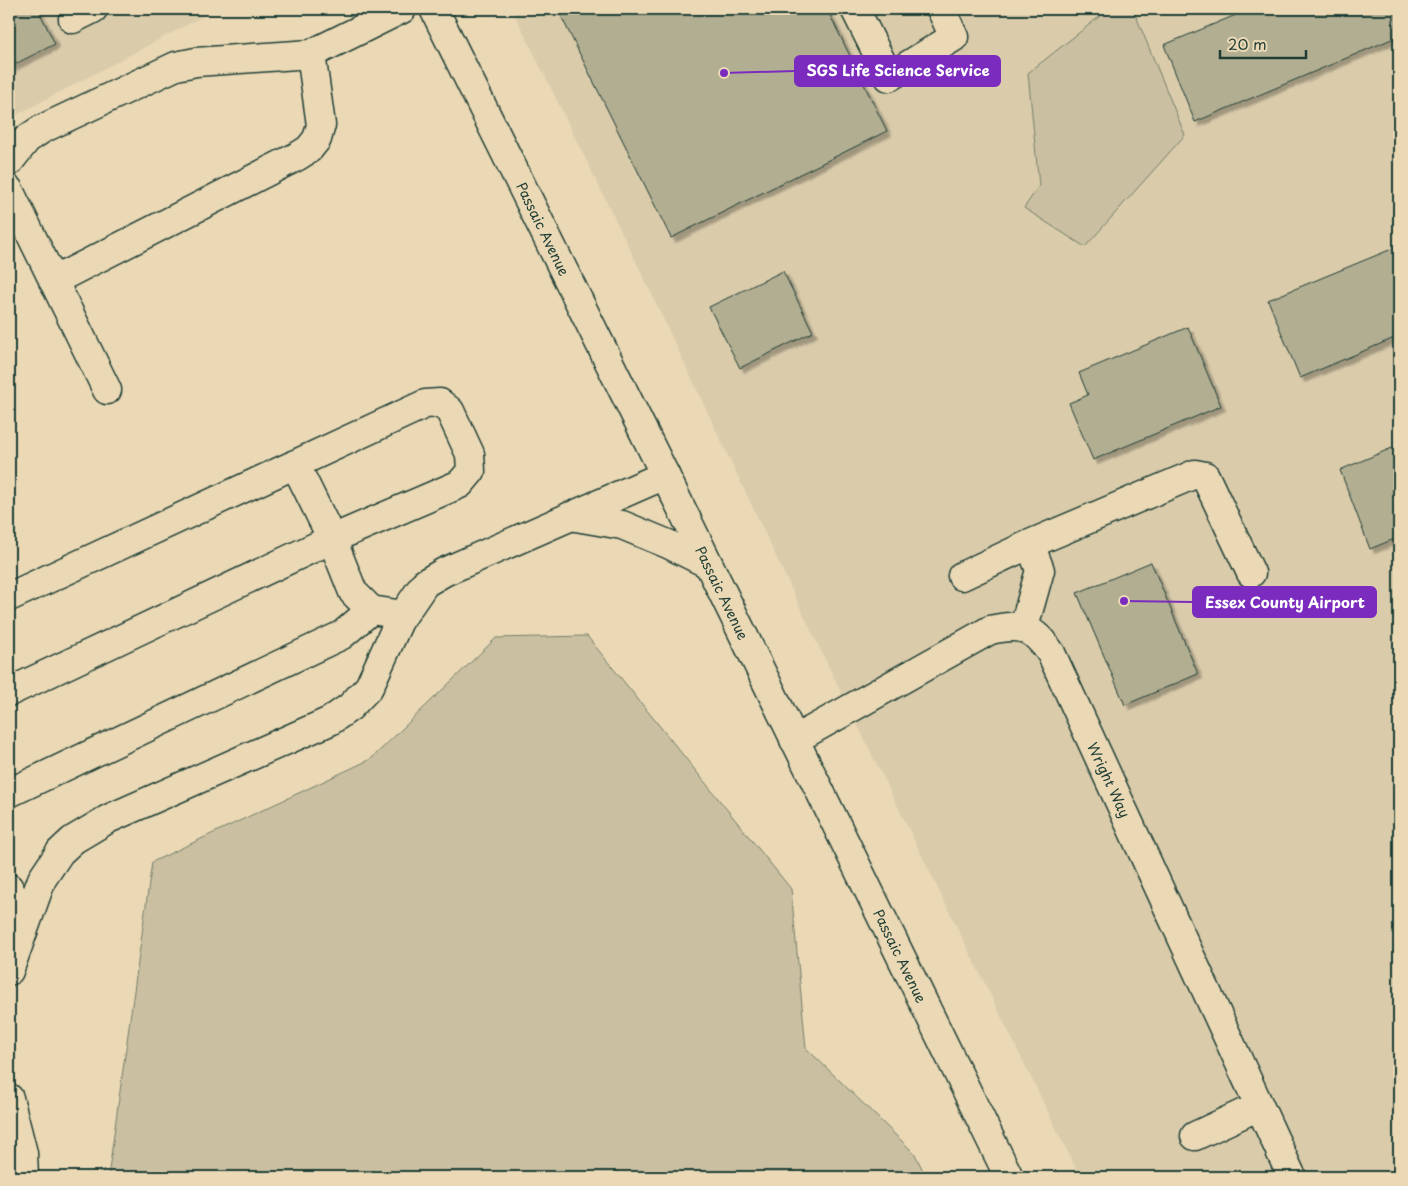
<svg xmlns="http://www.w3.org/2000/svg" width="1408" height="1186" font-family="'Playpen Sans',sans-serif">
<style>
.built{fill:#daccab}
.green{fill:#cac0a1;stroke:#747e6a}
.building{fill:#b2ae92;stroke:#1f3d34;filter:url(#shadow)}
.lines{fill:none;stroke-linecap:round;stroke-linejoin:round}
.minor-casing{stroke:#1f3d34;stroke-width:31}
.major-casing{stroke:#1f3d34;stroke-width:31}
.minor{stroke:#ebd9b6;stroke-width:28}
.major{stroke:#ebd9b6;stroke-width:28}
.labels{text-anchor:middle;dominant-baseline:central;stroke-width:4;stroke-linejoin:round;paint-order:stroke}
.street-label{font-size:14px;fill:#1f3d34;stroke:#ebd9b6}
.leader{fill:none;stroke:#7b2cbf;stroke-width:2}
.callout-dot{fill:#7b2cbf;stroke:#ebd9b6;stroke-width:2}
.callout{fill:#7b2cbf;stroke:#7b2cbf;stroke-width:2}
.callout-label{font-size:15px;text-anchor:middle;font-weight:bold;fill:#fff}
</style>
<defs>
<filter id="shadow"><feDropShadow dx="4.5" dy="4.5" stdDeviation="1" flood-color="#0004"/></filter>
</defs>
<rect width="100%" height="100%" fill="#ebd9b6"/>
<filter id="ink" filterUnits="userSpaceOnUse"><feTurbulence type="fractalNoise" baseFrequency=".02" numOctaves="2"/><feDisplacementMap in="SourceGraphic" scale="10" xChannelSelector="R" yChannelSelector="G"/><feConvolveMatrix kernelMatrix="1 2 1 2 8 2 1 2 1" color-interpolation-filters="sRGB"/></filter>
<g filter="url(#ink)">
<path class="built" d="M9,9H217L9,119Z
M512,9H1399V1177H1080L817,643L640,270Z"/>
<path class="green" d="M1109,9H1133L1185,135L1085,247L1024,208L1039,186L1028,73Z
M587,636L791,889L806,1048L915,1154L926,1177H108L152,862L371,759L496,638Z"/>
<path class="building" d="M9,9H38L55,44L9,67Z
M576,9H827L887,131L671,238L561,16Z
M1250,9H1399V36L1195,122L1164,45Z
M1399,246V336L1300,378L1268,300Z
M783,271L813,332L740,368L709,307Z
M1188,327L1221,406L1093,460L1069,403L1088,395L1079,373Z
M1399,445V537L1370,549L1340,470Z
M1151,562L1198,674L1125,705L1077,593Z"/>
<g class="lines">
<g class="minor-casing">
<path id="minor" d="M855,9L889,77L954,37L941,9
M73,19L93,9
M9,162L27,139L42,129L176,66L196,62L311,54L402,9
M9,190L107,390
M53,281L298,156L309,149L317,139L321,125L311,54
M570,516L622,525L668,544L708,564
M1030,544L1195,474L1205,476L1251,573
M962,576L1030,544L1040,570L1024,627
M9,597L425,404L440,403L450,411L470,454L471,471L460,484L332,539L353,592L371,610L403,615
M9,692L332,539L295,464
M794,740L990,630C1022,623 1032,627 1051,653L1292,1177
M9,793L342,635L371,610
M9,888L26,923
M9,971L42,879L60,852L73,840L108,819L330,721L350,707L369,687L399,621L425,583L444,572L665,475
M9,1098L23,1153L24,1177
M1195,1136L1259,1106"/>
</g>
<g class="major-casing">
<path id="major" d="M434,9L665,475L1009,1177"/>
</g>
<use href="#minor" class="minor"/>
<use href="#major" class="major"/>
</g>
</g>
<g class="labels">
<g class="street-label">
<text transform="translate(543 229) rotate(64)">Passaic Avenue</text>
<text transform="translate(722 593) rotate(64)">Passaic Avenue</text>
<text transform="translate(1109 780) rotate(65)">Wright Way</text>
<text transform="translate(900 956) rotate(64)">Passaic Avenue</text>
</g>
</g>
<path class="leader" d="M724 73L795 71M1124 601L1193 602"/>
<g class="callout-dot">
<circle cx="724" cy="73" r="5"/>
<circle cx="1124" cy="601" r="5"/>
</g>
<g class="callout">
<rect x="795" y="56" width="205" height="30" rx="5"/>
<rect x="1193" y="587" width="183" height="30" rx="5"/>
</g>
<g class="callout-label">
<text x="898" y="76">SGS Life Science Service</text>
<text x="1285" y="608">Essex County Airport</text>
</g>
<rect width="1408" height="1186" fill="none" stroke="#ebd9b6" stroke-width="30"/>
<rect x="15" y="15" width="1378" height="1156" fill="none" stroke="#1f3d34" stroke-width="2" filter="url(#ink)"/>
<path d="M1220 50v8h86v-8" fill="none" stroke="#1f3d34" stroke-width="2.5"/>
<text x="1228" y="50" font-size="15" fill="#1f3d34" stroke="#ebd9b6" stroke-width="4" paint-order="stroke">20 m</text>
</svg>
